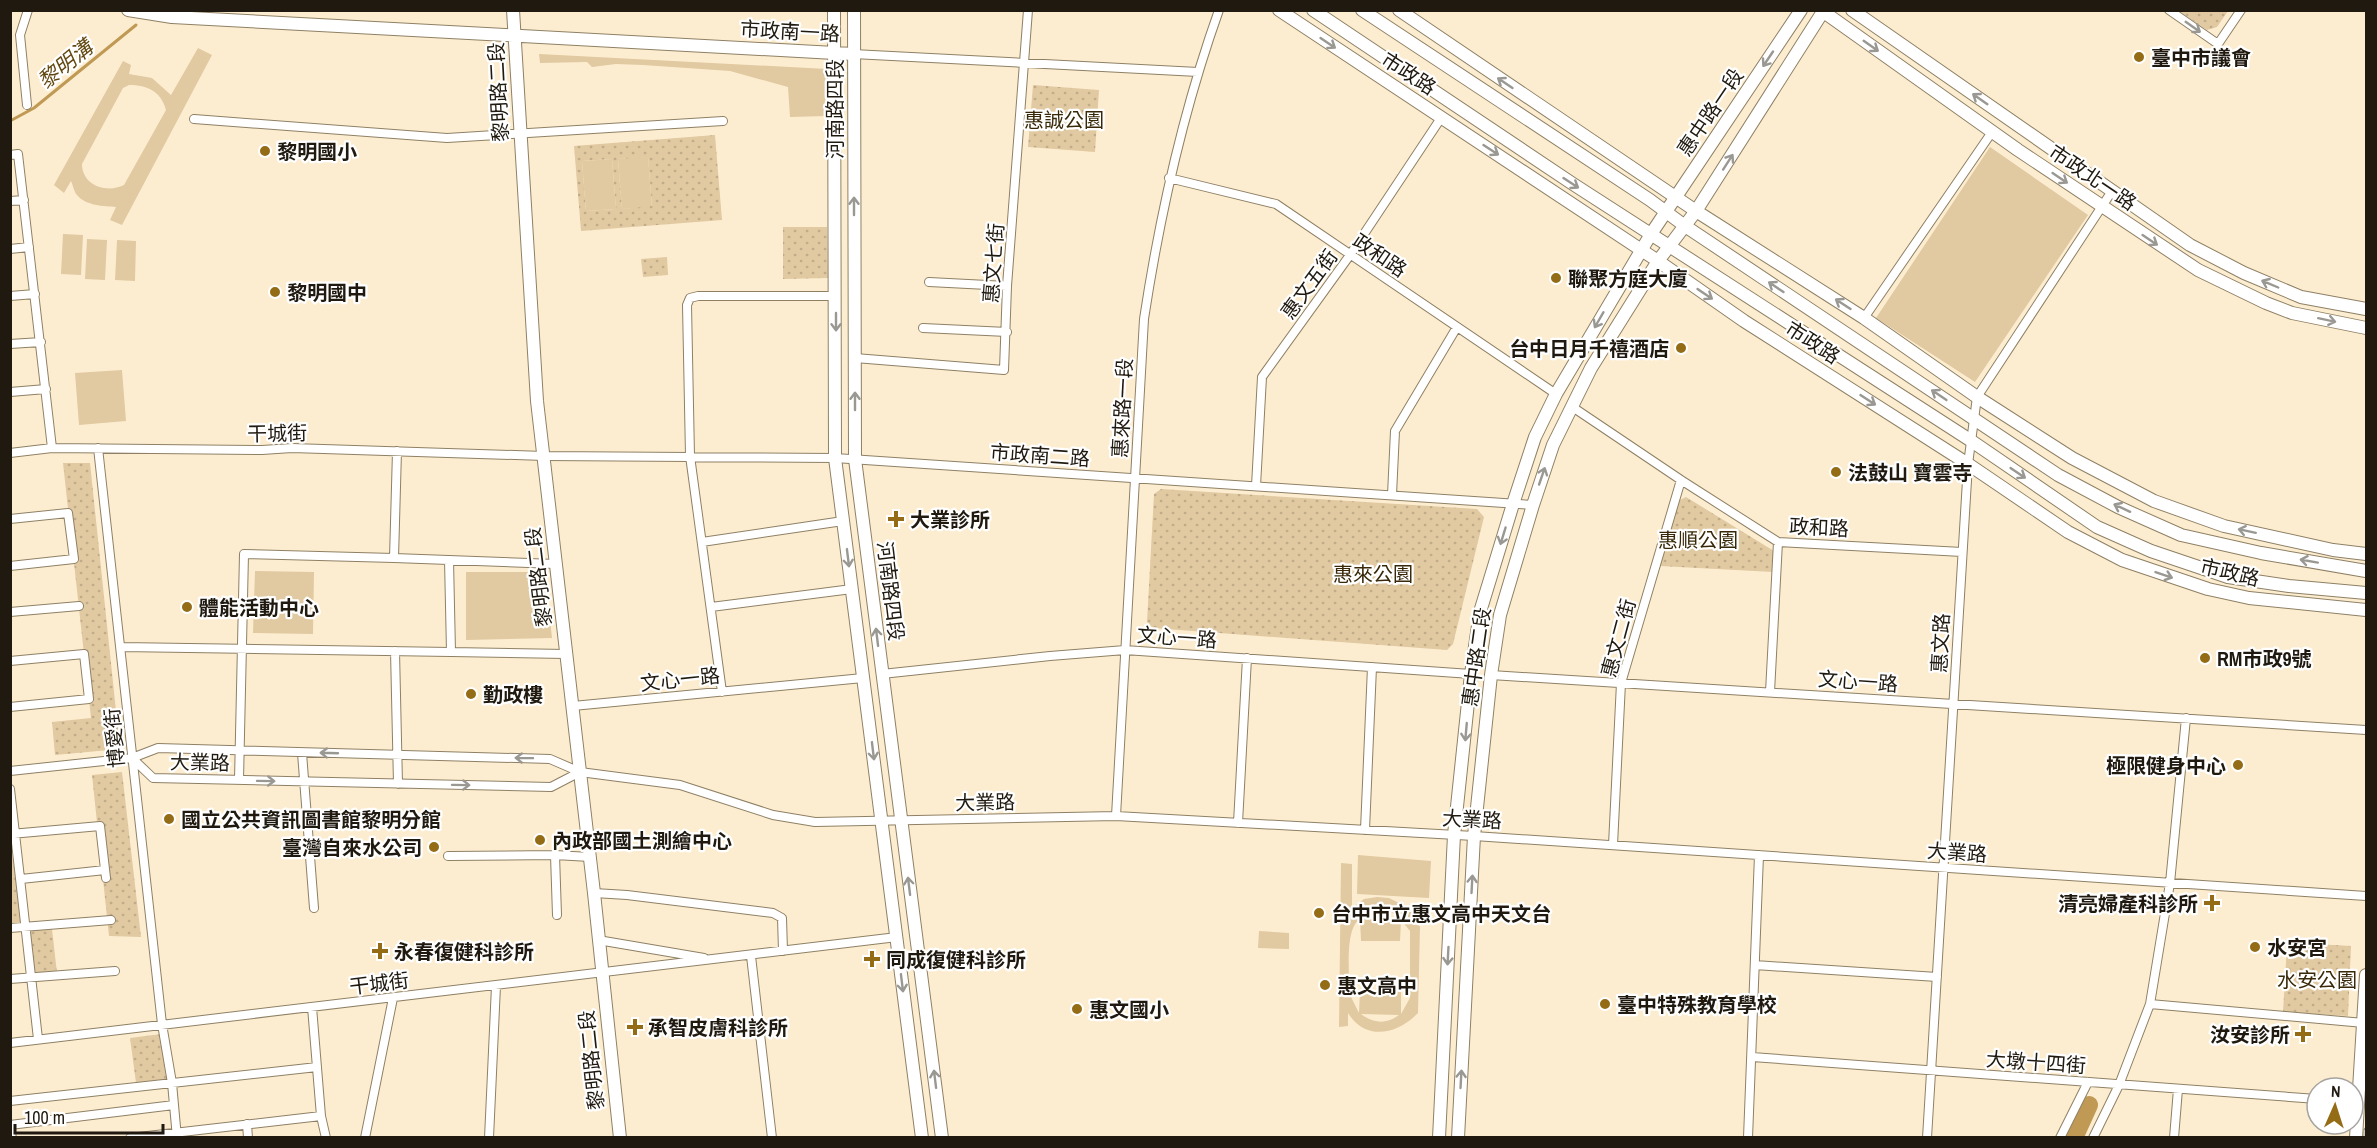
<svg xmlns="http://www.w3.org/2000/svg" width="2377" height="1148" font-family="'Archivo Narrow','Noto Sans TC',sans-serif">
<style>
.green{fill:#e1c9a1;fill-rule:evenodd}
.park{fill:url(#park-dots);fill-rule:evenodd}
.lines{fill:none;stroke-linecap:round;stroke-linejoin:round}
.stream{stroke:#c09a54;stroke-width:3}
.river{stroke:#c09a54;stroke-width:18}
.street-casing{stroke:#8f8065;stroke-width:10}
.secondary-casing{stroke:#8f8065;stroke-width:14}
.street{stroke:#fff;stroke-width:8}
.secondary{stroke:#fff;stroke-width:12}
.rail-casing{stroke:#988d79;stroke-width:5}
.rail{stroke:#fff;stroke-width:3;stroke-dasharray:9;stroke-linecap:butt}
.oneway{stroke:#9a9893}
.poi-dot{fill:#936c15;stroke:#fff;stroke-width:2}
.labels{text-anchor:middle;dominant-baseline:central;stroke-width:4.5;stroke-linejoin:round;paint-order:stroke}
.street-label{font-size:20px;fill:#1f190f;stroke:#fff}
.poi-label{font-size:20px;font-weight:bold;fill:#1f190f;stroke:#fff;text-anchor:start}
.park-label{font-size:20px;fill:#392909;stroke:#fff}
.water-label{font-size:21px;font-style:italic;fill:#624810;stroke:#fff}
</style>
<defs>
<pattern id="park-dots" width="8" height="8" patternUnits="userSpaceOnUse" patternTransform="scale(1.5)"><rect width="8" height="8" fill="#e1c9a1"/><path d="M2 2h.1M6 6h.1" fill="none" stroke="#c1ac89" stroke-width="1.8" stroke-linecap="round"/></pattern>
</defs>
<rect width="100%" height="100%" fill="#fdedd0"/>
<path class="green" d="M198,48L212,55L122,225L110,220L116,207C104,206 86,206 77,195C74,192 73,185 71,181L64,193L54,185L123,61L131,65L129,74L152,78L171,95ZM129,85C147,85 161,91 166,110L124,185C106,194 82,185 82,164L123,88Z
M539,54L827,69L826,116L790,117L788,87L730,71L643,65L616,64L592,67L587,62L540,63Z
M1990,147L2088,215L1975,382L1876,318Z
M648,156L652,207L622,209L618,159Z
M612,159L616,209L586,211L582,161Z
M63,234L83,235L81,275L61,274Z
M87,239L107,240L105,280L85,279Z
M117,240L136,241L135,281L115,280Z
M122,370L126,421L79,425L75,373Z
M255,571L314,572L313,634L253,633Z
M466,572H545L552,638L466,640Z
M1358,855L1431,861L1429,898L1357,894Z
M1341,863L1352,864V908L1364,899L1377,897L1389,898L1405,906L1415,916L1420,927L1418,1013C1398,1034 1366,1042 1348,1013V1026L1339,1027ZM1382,908L1388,909L1400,919L1361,918L1363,914ZM1360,919L1361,941H1400L1401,920L1410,931V998L1401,1014V992L1360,991L1359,1013L1349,993C1350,975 1344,929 1360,919ZM1361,1014L1399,1015C1386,1025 1373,1023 1361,1014Z
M1259,931L1289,933V949L1258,948Z"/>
<path class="park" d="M2179,11H2228L2217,27L2207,30Z
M1033,85L1099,90L1095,152L1028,147Z
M715,135L722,220L581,231L574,146ZM648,157L652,206L622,209L618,159ZM612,159L616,209L586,211L582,161Z
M783,227H827L828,278L783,279Z
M667,257L668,275L643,277L641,259Z
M63,463H90L120,749L55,755L52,722L91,718Z
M1161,489L1477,509L1484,517L1453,644L1447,650L1153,628L1147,622L1154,494Z
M1686,497L1774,551L1773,572L1660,566L1680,500Z
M122,772L141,937L109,936L92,775Z
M10,839L22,923L11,924Z
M52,929L57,973L33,976L29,931Z
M2316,944L2351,946L2348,1016L2283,1012L2287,945Z
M161,1034L169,1079L136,1083L130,1038Z"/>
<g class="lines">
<path class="stream" d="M10,121L34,108L136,25"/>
<path class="river" d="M2074,1138L2089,1105"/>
<g class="street-casing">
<path id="street" d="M2169,10L2218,44L2241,10
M853,54L1198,72
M27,105L20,35L28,10
M194,119L447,138L723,121
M10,155L18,154L52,448
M1169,178L1276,204L1556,394
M10,201L24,200
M10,249L29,247
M929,282L1007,286
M10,296L35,294
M1864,318L1992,132
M923,328L1007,332
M10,344L41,342
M855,358L1004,370L1007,286L1028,10
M10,392L46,389
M1571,406L1681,480L1778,542L1962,552
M98,448L162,1024L172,1083L177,1138
M397,451L394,558L556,564
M10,453L52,448L262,450L292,448L544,456L835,458L1533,505
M1256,486L1262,377L1350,255L1441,118
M1392,495L1395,431L1457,327
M10,519L68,513L74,559L10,566
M702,542L843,521
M449,560L451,652L566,654
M711,607L852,589
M10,612L79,606
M121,647L451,652
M395,651L398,784
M10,661L84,654L89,699L10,707
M882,674L1050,656L1125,650L1471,674
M1491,675L2366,730
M722,692L690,456L687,305L690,298L698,296H836
M1770,692L1778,542
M573,706L863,678
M302,753L314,908
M132,758L153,778L551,787L580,772
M10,771L132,758L158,748L550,759L580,772L680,785L773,815L815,822L1116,816L1474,836L2366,896
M239,780L244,554L394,558
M10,789L38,1039
M1116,816L1144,319C1160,214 1183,111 1219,10
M1238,823L1247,658
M1365,830L1372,667
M11,834L100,826L106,878
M1613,845L1621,683L1681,480
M555,855L557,915
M448,856L555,855L590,857
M21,879L105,870
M594,893L627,895L773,913L782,918L783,951
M10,928L111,920
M598,940L704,958
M751,956L772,1138
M1755,965L1937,977
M10,979L115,971
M2150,1004L2364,1023
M312,1007L321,1116L326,1138
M10,1043L897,937
M1752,1057L2317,1099
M10,1101L317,1067
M247,1124L248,1138
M10,1125L174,1105
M10,1128L12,1138
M130,1138L321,1116
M365,1138L393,998
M489,1138L496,986
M1748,1138L1759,855
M1927,1138L1968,464L1977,397L2112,191
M2060,1138L2088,1082
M2093,1138L2119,1085L2150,1004L2170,883L2186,718
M2174,1138L2178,1089"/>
</g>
<g class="secondary-casing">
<path id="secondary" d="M128,10L172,17L853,54
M513,10L537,401L594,893L620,1138
M834,10L835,458L922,1138
M854,10L855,459L942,1138
M1279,10L1658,261L1744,321L1968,464L2068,532L2122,560L2208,589L2249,598L2366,610
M1313,10L1573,184L1970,440L2097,527L2151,551L2228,577L2289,586L2366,593
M1362,10L1650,200L1685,226L2058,475L2118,507L2181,535L2261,553L2366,571
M1399,10L1696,211L1864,318L1977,397L2072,458L2154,501L2224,526L2333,550L2366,554
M1821,10L2018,150L2198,270L2266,303L2292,313L2366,328
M1852,10L2190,245L2244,273L2301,297L2366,309
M1439,1138L1454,835L1471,674L1480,612L1513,504L1535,437L1556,394L1651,234L1801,10
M1458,1138L1474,836L1491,675L1500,615L1533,505L1553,445L1591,368L1658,261L1696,211L1824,10
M2356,1138L2366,975"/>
</g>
<use href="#street" class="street"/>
<use href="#secondary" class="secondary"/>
<g class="rail-casing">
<path id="rail" d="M2366,1138V1130"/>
</g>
<use href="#rail" class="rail"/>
</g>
<defs><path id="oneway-shaft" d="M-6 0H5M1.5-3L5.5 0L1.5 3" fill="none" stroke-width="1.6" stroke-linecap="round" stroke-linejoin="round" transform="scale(1.5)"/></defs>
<g class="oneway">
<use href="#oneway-shaft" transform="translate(2193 27) rotate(35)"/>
<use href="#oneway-shaft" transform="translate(1328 43) rotate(34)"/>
<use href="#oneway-shaft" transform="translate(1871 46) rotate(35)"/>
<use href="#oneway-shaft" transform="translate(1768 59) rotate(124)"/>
<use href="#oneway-shaft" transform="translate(1505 83) rotate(-146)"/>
<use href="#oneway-shaft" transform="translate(1980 99) rotate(-145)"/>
<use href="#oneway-shaft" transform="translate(1491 150) rotate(33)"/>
<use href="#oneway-shaft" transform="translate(1728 162) rotate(-57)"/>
<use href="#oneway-shaft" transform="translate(2060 178) rotate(34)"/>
<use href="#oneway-shaft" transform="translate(1571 183) rotate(33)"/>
<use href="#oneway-shaft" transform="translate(854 206) rotate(-90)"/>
<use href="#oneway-shaft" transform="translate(2150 240) rotate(34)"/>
<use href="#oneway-shaft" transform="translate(2270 284) rotate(-157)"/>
<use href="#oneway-shaft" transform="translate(1776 287) rotate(-146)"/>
<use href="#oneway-shaft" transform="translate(1705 294) rotate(34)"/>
<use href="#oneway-shaft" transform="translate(1843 304) rotate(-147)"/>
<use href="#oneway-shaft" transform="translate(1599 320) rotate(120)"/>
<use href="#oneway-shaft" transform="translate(2327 320) rotate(12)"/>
<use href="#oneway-shaft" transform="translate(836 322) rotate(90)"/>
<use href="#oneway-shaft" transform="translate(1939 395) rotate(-146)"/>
<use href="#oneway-shaft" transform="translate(1868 400) rotate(33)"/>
<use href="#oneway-shaft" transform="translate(855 401) rotate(-90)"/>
<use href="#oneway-shaft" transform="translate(2018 473) rotate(34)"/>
<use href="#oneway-shaft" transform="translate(1542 476) rotate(-71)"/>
<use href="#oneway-shaft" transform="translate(2122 508) rotate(-155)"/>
<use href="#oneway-shaft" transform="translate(2247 531) rotate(-168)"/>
<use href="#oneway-shaft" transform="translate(1503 536) rotate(107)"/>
<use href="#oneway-shaft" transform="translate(848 558) rotate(83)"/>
<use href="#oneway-shaft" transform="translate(2309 561) rotate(-170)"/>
<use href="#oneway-shaft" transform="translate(2164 575) rotate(19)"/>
<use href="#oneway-shaft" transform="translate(877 637) rotate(-97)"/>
<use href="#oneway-shaft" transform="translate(1466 732) rotate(95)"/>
<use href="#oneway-shaft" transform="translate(873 751) rotate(83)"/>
<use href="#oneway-shaft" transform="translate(329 753) rotate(-178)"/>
<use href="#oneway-shaft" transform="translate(524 758) rotate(-179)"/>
<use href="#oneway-shaft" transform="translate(266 781) rotate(1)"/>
<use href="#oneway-shaft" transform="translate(461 785) rotate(1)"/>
<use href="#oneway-shaft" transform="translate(1472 884) rotate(-87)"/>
<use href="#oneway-shaft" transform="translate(909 886) rotate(-97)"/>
<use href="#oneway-shaft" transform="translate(1448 956) rotate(93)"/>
<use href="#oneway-shaft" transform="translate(902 983) rotate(83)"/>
<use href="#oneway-shaft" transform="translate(935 1079) rotate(-97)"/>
<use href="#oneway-shaft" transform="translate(1461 1079) rotate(-87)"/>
</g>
<g class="poi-dot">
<circle cx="2139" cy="57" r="6"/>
<circle cx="265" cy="151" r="6"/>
<circle cx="1556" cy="278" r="6"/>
<circle cx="275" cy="292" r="6"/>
<circle cx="1681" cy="348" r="6"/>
<circle cx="1836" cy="472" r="6"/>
<path d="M893 510h6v6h6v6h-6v6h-6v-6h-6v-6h6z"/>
<circle cx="187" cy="607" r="6"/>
<circle cx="2205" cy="658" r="6"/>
<circle cx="471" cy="694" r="6"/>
<circle cx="2238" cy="765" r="6"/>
<circle cx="169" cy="819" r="6"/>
<circle cx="540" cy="840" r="6"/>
<circle cx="434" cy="847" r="6"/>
<path d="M2209 894h6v6h6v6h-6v6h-6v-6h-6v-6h6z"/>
<circle cx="1319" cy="913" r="6"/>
<circle cx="2255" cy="947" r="6"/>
<path d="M377 942h6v6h6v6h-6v6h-6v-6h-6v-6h6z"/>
<path d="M869 950h6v6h6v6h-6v6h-6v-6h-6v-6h6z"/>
<circle cx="1325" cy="985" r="6"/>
<circle cx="1605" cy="1004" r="6"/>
<circle cx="1077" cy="1009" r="6"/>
<path d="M632 1018h6v6h6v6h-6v6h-6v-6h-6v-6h6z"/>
<path d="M2300 1025h6v6h6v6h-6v6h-6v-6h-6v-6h6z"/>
</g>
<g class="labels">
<g class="street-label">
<text transform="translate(790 31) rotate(3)">市政南一路</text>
<text transform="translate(1409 73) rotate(33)">市政路</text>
<text transform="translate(498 92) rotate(-93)">黎明路二段</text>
<text transform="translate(834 109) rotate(-90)">河南路四段</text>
<text transform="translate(1710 112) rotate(-56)">惠中路一段</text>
<text transform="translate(2093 177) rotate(34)">市政北一路</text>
<text transform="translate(1380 255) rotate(34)">政和路</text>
<text transform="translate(993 263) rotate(-86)">惠文七街</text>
<text transform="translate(1309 284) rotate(-54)">惠文五街</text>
<text transform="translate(1813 342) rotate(33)">市政路</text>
<text transform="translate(1122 408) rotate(-87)">惠來路一段</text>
<text transform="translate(277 433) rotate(-1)">干城街</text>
<text transform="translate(1040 455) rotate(4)">市政南二路</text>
<text transform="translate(1819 527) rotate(3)">政和路</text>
<text transform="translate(2230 572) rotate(13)">市政路</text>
<text transform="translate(538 577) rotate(-97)">黎明路二段</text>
<text transform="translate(891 591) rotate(83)">河南路四段</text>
<text transform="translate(1177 637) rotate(4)">文心一路</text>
<text transform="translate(1618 638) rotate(-75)">惠文二街</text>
<text transform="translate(1940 643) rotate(-87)">惠文路</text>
<text transform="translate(1476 657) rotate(-82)">惠中路二段</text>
<text transform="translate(680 679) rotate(-6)">文心一路</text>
<text transform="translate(1858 681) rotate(4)">文心一路</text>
<text transform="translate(114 738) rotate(-95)">博愛街</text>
<text transform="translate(200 762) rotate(1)">大業路</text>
<text transform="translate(985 802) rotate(-1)">大業路</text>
<text transform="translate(1472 819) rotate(3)">大業路</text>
<text transform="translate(1957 852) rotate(4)">大業路</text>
<text transform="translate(379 983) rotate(-7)">干城街</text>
<text transform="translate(591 1060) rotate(-96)">黎明路二段</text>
<text transform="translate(2036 1062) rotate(4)">大墩十四街</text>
</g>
<g class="poi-label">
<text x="2151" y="57">臺中市議會</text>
<text x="277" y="151">黎明國小</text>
<text x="1568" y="278">聯聚方庭大廈</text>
<text x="287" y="292">黎明國中</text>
<text x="1669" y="348" text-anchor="end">台中日月千禧酒店</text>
<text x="1848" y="472">法鼓山 寶雲寺</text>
<text x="910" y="519">大業診所</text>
<text x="199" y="607">體能活動中心</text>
<text x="2217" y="658">RM市政9號</text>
<text x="483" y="694">勤政樓</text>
<text x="2226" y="765" text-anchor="end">極限健身中心</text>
<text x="181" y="819">國立公共資訊圖書館黎明分館</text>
<text x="552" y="840">內政部國土測繪中心</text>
<text x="422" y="847" text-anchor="end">臺灣自來水公司</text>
<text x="2198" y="903" text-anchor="end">清亮婦產科診所</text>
<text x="1331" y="913">台中市立惠文高中天文台</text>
<text x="2267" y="947">水安宮</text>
<text x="394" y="951">永春復健科診所</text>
<text x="886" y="959">同成復健科診所</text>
<text x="1337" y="985">惠文高中</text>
<text x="1617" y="1004">臺中特殊教育學校</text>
<text x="1089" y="1009">惠文國小</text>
<text x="648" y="1027">承智皮膚科診所</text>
<text x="2290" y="1034" text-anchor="end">汝安診所</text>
</g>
<g class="park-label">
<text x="1064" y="119">惠誠公園</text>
<text x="1698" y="539">惠順公園</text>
<text x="1373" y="573">惠來公園</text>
<text x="2317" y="979">水安公園</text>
</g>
<g class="water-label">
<text transform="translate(65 64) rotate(-39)">黎明溝</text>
</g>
</g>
<rect width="2377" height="1148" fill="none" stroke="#1f190f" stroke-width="24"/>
<g transform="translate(2335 1106) rotate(3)"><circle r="28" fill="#ffffff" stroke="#a5a39f" stroke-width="1.5"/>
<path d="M0-4.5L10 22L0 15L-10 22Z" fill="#936c15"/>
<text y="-9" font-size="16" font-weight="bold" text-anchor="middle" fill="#1f190f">N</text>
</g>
<path d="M15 1124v9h148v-9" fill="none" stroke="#1f190f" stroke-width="3"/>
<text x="24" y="1124" font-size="18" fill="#1f190f" stroke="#ffffff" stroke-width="4.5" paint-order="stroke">100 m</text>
</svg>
